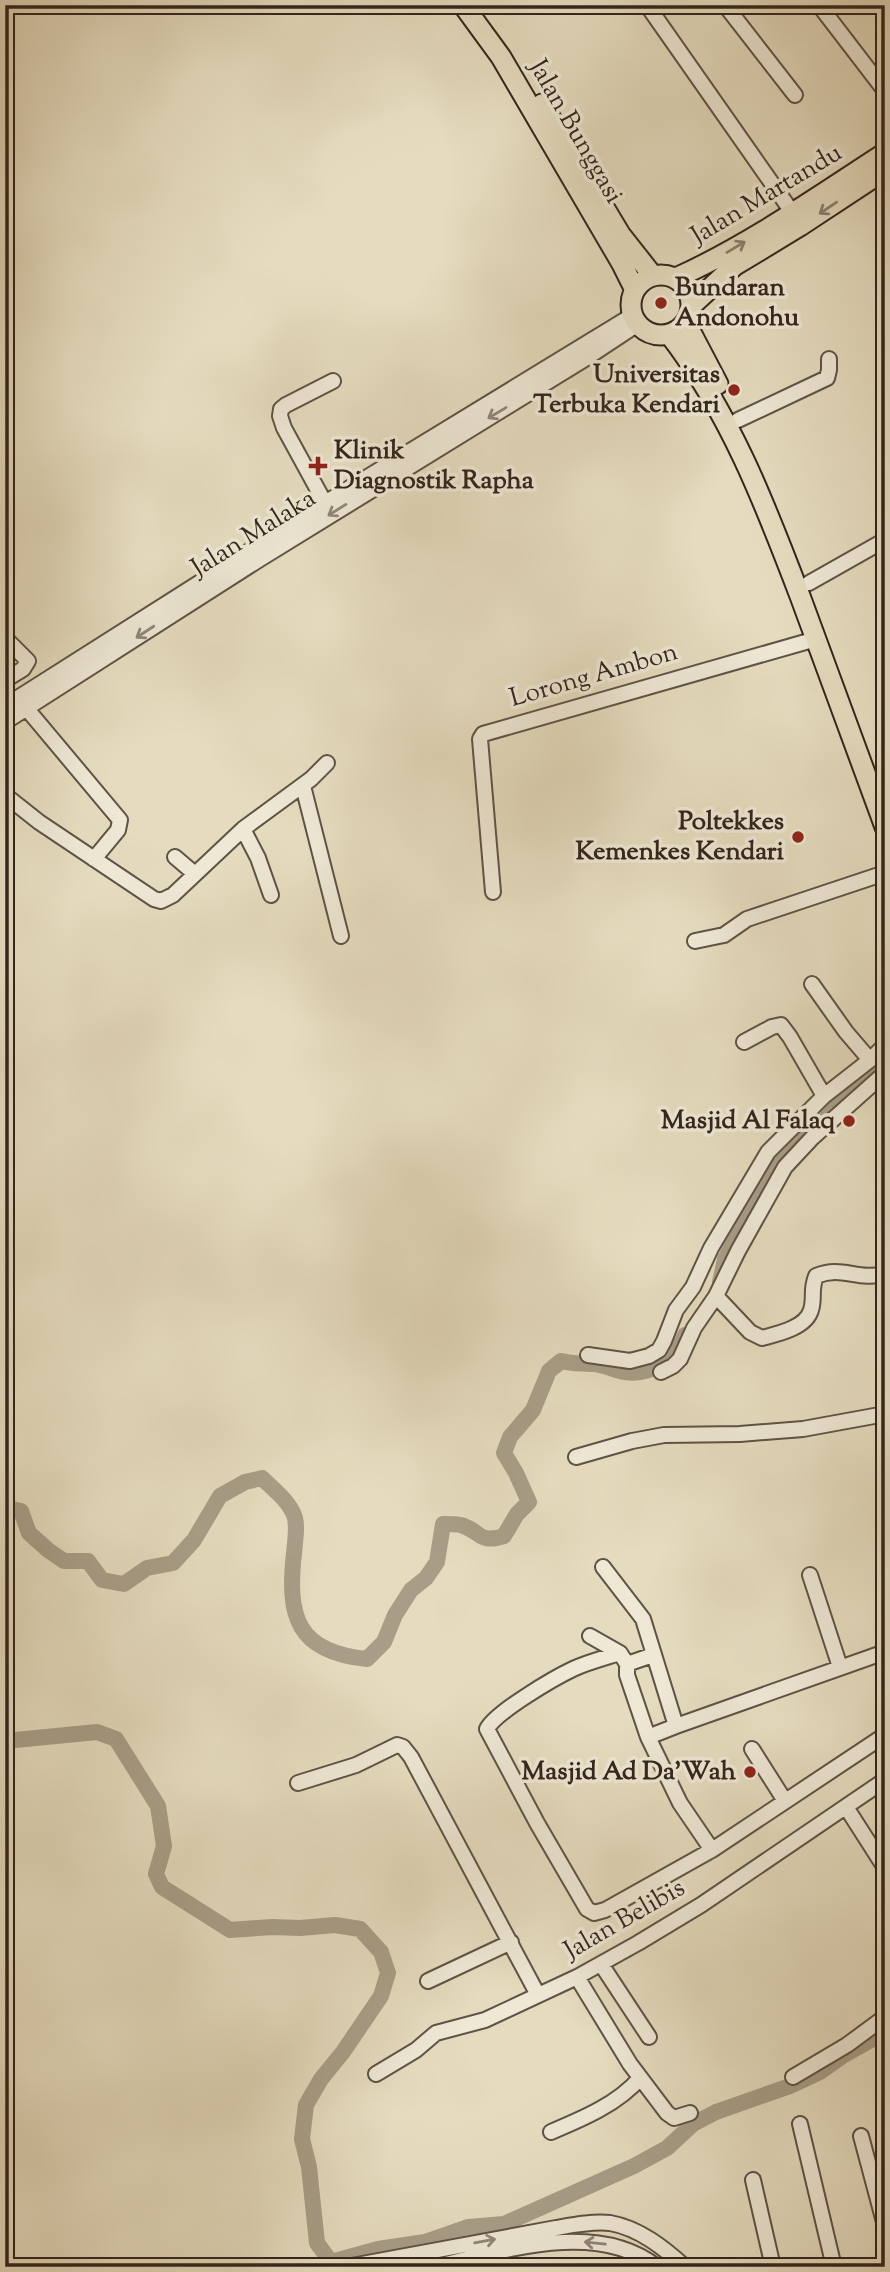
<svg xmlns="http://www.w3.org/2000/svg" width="890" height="2272" font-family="'Sorts Mill Goudy',serif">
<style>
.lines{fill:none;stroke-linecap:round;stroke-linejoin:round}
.river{stroke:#a89e88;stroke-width:16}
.minor-casing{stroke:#5f5346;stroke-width:18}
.highway-casing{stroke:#32251d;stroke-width:23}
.minor{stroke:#eee8d5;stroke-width:14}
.highway{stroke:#e5dcbf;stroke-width:19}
.oneway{stroke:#8c806e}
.oneway2{stroke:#908679}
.poi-dot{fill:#8f2418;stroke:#eee8d5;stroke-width:2.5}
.labels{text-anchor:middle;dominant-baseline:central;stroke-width:7;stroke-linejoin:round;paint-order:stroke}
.street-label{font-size:26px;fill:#32251d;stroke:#eee8d5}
.poi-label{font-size:26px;font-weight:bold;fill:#32251d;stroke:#eee8d5;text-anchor:end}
</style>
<rect width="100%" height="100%" fill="#e5dcbf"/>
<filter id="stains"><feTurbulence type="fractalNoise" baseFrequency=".00286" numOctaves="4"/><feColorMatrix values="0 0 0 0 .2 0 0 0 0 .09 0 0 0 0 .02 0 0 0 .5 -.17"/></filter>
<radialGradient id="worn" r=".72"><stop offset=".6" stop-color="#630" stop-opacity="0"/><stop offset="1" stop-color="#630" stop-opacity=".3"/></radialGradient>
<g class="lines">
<path class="river" d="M720,1282L725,1259L744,1223L754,1198L765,1176L779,1156L819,1126L835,1108L885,1064
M5,1510L7,1508L21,1511L29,1533L48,1550L64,1561H88L102,1580L124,1584L147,1568L173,1563L194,1540L220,1496L245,1482L262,1478C273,1489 288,1500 294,1515C298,1524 295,1542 294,1553C287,1616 296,1652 367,1659L384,1642L395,1615L411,1590L426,1578L437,1562L443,1524C449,1524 456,1524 461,1525C481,1531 478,1544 504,1536L517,1514L529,1502L516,1473L504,1453L510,1437L533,1410L549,1371L561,1361C572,1364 581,1363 593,1364C604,1364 614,1371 625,1372C651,1376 676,1359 685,1335
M5,1741L97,1732L116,1739L158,1806L164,1846L156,1874L162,1887L230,1930L272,1927L300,1928L335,1925L360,1929L381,1952L388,1973L381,1996L343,2052L321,2079L306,2105L302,2139L309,2167L317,2243L331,2262L378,2249L425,2242L468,2227L504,2224L634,2166L667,2148L693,2124L716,2112L790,2086L820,2072L844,2055L871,2040L885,2036"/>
<g class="minor-casing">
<path id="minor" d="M647,5L792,212
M725,5L795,95
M819,5L885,91
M738,420L827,378L829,370V359
M325,503L284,428L280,416L281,409L286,405L333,381
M809,583L885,540
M5,638L28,661L23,669L5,680
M5,706L325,503L633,315
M27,709L120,820L118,830L94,859
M5,722L260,559L588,357L638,324
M303,786L341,936
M5,795L39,822L154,899L161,901L173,895L243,829L311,779L327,763
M243,829L258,858L271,895
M175,857L195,874
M493,892L480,739L483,734L816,639
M695,941L724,935L747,919L885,873
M812,984L846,1032L870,1060L885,1045
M744,1042L772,1027L781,1025L790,1037L824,1096
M716,1296L750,1332L762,1338C777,1334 806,1328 811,1310C815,1298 810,1291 816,1276C842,1265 857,1281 885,1274
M588,1355L630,1361L649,1356L659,1350L664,1341L676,1310L693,1287L711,1248L768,1152L824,1096L870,1060
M661,1372L673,1366L680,1359L694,1328L716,1296L738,1251L785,1167L812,1138L885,1073
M576,1457L632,1441L664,1435L740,1434L803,1429L885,1414
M603,1567L643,1619L676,1726L885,1652
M810,1575L840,1667
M590,1636L620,1653L627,1664L653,1655
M620,1653C604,1658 588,1662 573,1669C554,1678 496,1712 487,1729L537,1823L587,1909L594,1913L605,1910L712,1850L885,1735
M627,1664V1675L648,1737
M676,1726L648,1737L680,1803L712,1850
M752,1749L785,1801
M298,1783L356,1765L397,1745L403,1747L411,1757L538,1995
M846,1807L885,1868
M601,1964L649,2037
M577,1977L630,2064L667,2113L674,2118L690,2113
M428,1981L511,1942
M376,2074L416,2050L436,2033L485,2020L577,1977L638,1943L701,1905L885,1780
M793,2077L847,2045L885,2017
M800,2124L834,2267
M551,2132C582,2119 618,2104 640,2078
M861,2136L885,2226
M753,2180L773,2267
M5,2266L12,2267
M346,2267L556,2228C573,2225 593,2221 610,2223C639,2228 664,2248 685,2267
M434,2267C503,2251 596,2219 657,2267"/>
</g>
<g class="highway-casing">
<path id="highway" d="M463,5L501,57L622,264L635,290
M542,104L620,234L653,276
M631 305a30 30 0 1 1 60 0a30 30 0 1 1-60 0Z
M676,278C749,245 817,197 885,153
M691,306L734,266L800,226L885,170
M686,323L718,384
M669,334C730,413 765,504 800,596C829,673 857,750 885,827"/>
</g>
<use href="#minor" class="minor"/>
<use href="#highway" class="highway"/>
</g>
<defs><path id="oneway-shaft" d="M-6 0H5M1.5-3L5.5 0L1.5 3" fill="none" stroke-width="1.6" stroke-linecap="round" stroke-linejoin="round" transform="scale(1.75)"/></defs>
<g class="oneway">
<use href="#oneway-shaft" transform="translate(828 208) rotate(146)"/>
<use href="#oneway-shaft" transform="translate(736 247) rotate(-31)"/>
</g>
<g class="oneway2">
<use href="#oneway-shaft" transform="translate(497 413) rotate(149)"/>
<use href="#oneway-shaft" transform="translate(337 510) rotate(148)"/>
<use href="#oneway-shaft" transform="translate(145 632) rotate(147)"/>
<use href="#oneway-shaft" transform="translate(485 2241) rotate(-10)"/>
<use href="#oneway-shaft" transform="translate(595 2243) rotate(-174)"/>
</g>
<g class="poi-dot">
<circle cx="661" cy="303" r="7"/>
<circle cx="734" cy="390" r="7"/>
<path d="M314.5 455.5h7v7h7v7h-7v7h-7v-7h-7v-7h7z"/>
<circle cx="798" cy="837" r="7"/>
<circle cx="849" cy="1121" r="7"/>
<circle cx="750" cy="1772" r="7"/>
</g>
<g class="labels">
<g class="street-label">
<text transform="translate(575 132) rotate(60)">Jalan Bunggasi</text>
<text transform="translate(767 195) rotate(-31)">Jalan Martandu</text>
<text transform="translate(254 534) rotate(-32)">Jalan Malaka</text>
<text transform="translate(594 676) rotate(-16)">Lorong Ambon</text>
<text transform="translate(625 1920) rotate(-30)">Jalan Belibis</text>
</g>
<g class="poi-label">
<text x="675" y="288" text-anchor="start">Bundaran<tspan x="675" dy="30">Andonohu</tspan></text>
<text x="720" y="375">Universitas<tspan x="720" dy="30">Terbuka Kendari</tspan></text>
<text x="334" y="451" text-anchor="start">Klinik<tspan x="334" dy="30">Diagnostik Rapha</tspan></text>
<text x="784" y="822">Poltekkes<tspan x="784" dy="30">Kemenkes Kendari</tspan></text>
<text x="835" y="1121">Masjid Al Falaq</text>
<text x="736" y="1772">Masjid Ad Da'Wah</text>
</g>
</g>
<rect width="890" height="2272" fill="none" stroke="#e5dcbf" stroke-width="28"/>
<rect x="7" y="7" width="876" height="2258" fill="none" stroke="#32251d" stroke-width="3.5"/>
<rect x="14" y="14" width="862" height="2244" fill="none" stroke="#32251d" stroke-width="2"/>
<rect width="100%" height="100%" filter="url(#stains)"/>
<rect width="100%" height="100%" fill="url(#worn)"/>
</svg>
